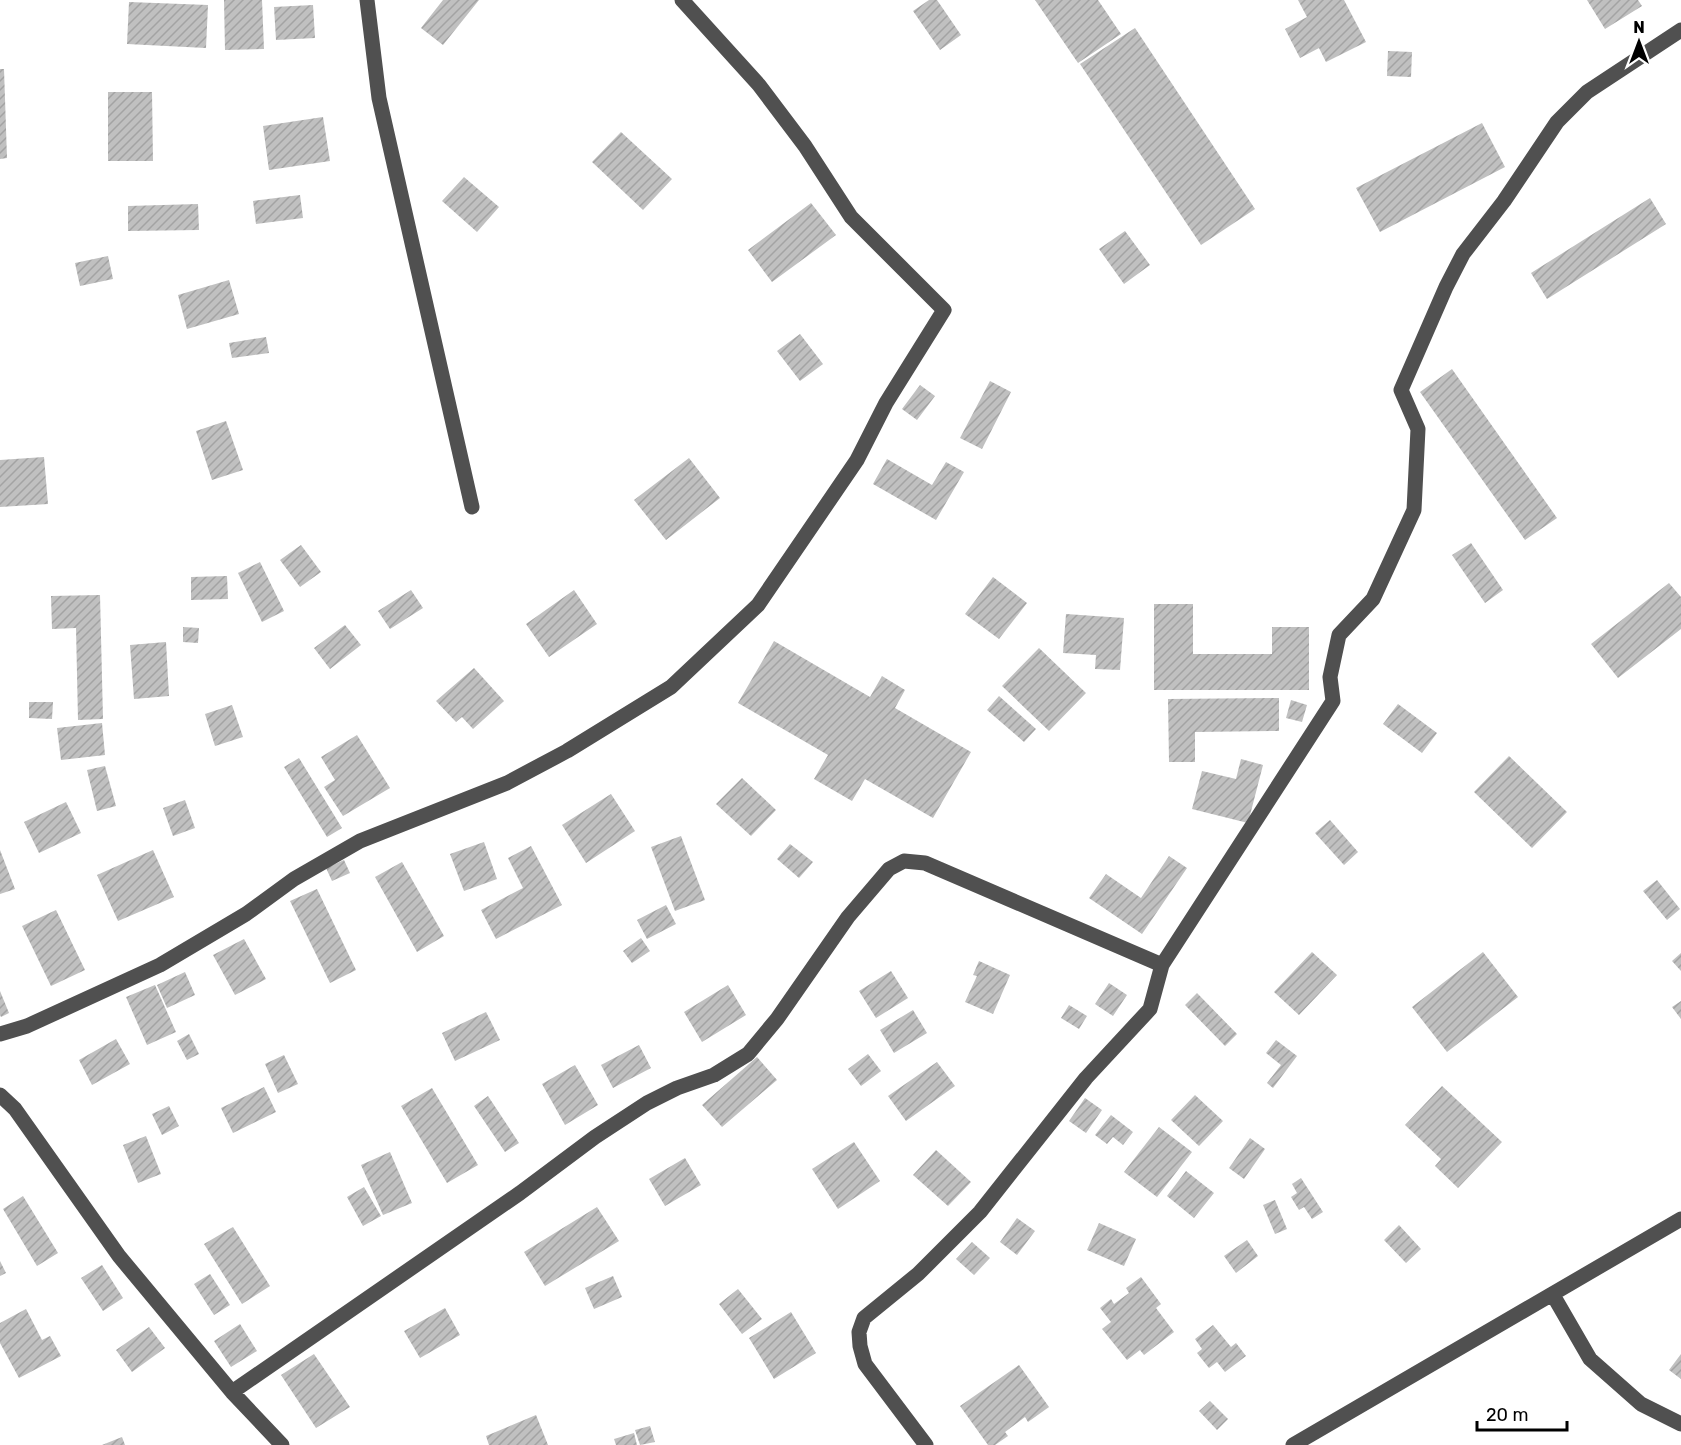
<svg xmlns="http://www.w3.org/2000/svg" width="1681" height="1445" font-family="Rubik,sans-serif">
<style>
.building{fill:url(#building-hatch)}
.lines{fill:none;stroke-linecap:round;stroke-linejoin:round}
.minor{stroke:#505050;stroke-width:15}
</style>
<defs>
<pattern id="building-hatch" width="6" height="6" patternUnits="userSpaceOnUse" patternTransform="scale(1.5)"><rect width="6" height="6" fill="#c0c0c0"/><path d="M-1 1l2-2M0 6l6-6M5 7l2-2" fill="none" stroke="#a3a3a3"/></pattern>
</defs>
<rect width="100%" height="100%" fill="#fff"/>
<path class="building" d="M224,0H262L264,49L225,50Z
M443,0H479L443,45L421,28Z
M929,0H937L961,35L940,50L913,11Z
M1035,0H1098L1121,34L1078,63Z
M1298,0H1344L1366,42L1326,62L1319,48L1300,58L1285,29L1307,17Z
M1587,0H1638L1642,6L1605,29Z
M129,2L208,5L206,48L127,44Z
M313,5L315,38L276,40L274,7Z
M1135,28L1255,209L1201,245L1080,64Z
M1388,51L1412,52L1411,77L1387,76Z
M0,69H4L7,158L0,159Z
M108,92H152L153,161H108Z
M323,117L330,161L269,170L263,126Z
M1482,123L1505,167L1380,232L1356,188Z
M621,132L672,179L643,210L592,162Z
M464,177L499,207L477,232L442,201Z
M300,195L303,218L256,224L253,201Z
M1650,198L1666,224L1547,299L1531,273Z
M811,203L836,235L772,282L748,250Z
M198,204L199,230L128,231V206Z
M1125,231L1150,265L1124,284L1099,249Z
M108,256L113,279L80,286L75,263Z
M229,280L239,314L187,329L178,295Z
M800,334L823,364L800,381L777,351Z
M266,337L269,353L232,358L229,343Z
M1452,369L1557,518L1525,540L1420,392Z
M990,381L1011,392L982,449L960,438Z
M920,385L935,396L917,420L902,409Z
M226,421L243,470L212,480L196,431Z
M44,457L48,504L0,507V460Z
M689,458L720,498L666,540L634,500Z
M887,459L932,485L946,462L964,472L936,520L873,484Z
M1471,543L1503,590L1485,603L1452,555Z
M301,545L321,572L300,587L280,560Z
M260,562L284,611L262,622L238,573Z
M227,576L228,599L191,600V577Z
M993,577L1027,603L999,639L965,614Z
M1669,583L1681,597V629L1618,678L1591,644Z
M411,590L423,608L390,629L378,611Z
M574,590L597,624L549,657L526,624Z
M100,595L103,719L78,720L76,628L52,629L51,596Z
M1154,604H1193V654H1272V627H1309V690H1154Z
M1066,614L1124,618L1120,670L1095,669L1096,655L1063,653Z
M345,625L361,645L330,669L314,648Z
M183,627L199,628L198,643L183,642Z
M774,641L870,697L882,676L905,690L895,708L971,752L933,818L865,779L852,801L814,779L828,755L738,703Z
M166,642L169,696L134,699L130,645Z
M1039,648L1086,693L1049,731L1002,686Z
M474,668L504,701L473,729L462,717L456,722L436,701Z
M999,696L1036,729L1024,742L987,710Z
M1279,698V731L1195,732V762H1169L1168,699Z
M1291,700L1307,705L1302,722L1286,718Z
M29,702H53L52,719L29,718Z
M1398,704L1437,733L1422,753L1383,724Z
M232,705L243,737L215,746L205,714Z
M102,723L105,755L61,760L57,728Z
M357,735L390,788L343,816L324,787L335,780L321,757Z
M1509,756L1567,812L1532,848L1474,792Z
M299,758L342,828L327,837L284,767Z
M1241,759L1263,765L1248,823L1192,809L1202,771L1236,779Z
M105,766L116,806L97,811L87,770Z
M742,778L776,810L751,836L716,804Z
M611,794L635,831L586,863L562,825Z
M185,800L195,828L173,836L163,808Z
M66,802L81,833L39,853L24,822Z
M1330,820L1358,852L1344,865L1315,833Z
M681,836L705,900L675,911L651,847Z
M484,842L497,879L464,891L450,854Z
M790,844L813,862L799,878L777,859Z
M531,846L562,905L496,939L481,910L523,888L508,858Z
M0,850L15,889L0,894Z
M153,850L174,897L118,921L97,875Z
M1169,856L1187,868L1142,934L1089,898L1106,874L1141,898Z
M344,860L350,873L332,881L326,868Z
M402,862L444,936L417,952L375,877Z
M1657,880L1680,909L1667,920L1643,891Z
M317,889L356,970L330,983L290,901Z
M666,905L676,924L647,939L637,920Z
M56,910L85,970L51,986L22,926Z
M641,938L650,951L632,963L623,951Z
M244,939L266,979L235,995L213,955Z
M1312,952L1337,975L1299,1015L1274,992Z
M1483,952L1518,997L1447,1052L1412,1007Z
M1681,953V971L1672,961Z
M979,961L1010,975L993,1014L965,1002L977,976L973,975Z
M891,971L908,998L876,1018L859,991Z
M185,972L195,995L167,1008L157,985Z
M1109,983L1127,995L1113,1016L1095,1004Z
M155,985L176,1032L147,1045L126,997Z
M728,985L746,1015L702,1042L684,1012Z
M0,991L9,1013L1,1017L0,1015Z
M1197,993L1237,1034L1225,1046L1185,1005Z
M1681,1001V1019L1672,1007Z
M1069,1005L1087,1016L1079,1029L1061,1018Z
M913,1010L927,1033L894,1053L880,1030Z
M486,1012L500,1040L455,1061L442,1033Z
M189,1034L199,1054L187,1060L177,1041Z
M116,1039L130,1064L92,1085L79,1060Z
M1276,1040L1297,1056L1273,1088L1267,1083L1281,1065L1266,1053Z
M639,1045L651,1068L613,1088L601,1065Z
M868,1054L881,1071L861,1086L848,1069Z
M284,1055L298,1084L278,1093L265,1064Z
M757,1057L777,1080L722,1127L702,1105Z
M937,1062L955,1086L906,1121L888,1096Z
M575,1065L598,1105L565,1125L542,1084Z
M1442,1086L1502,1142L1458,1188L1435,1166L1441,1159L1405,1125Z
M264,1087L276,1112L233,1133L221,1108Z
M432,1088L478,1165L447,1183L401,1106Z
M1195,1095L1223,1121L1199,1146L1171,1120Z
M488,1096L519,1143L505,1152L474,1106Z
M1085,1098L1102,1110L1086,1133L1069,1121Z
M169,1106L179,1126L162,1135L152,1114Z
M1111,1115L1133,1132L1123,1145L1113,1137L1107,1144L1095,1135Z
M1159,1127L1192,1152L1157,1197L1124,1172Z
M146,1136L161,1174L138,1183L123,1145Z
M1250,1138L1265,1149L1244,1179L1229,1168Z
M854,1142L880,1181L838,1209L812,1169Z
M936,1150L971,1182L948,1206L913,1175Z
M390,1152L412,1203L383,1215L361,1165Z
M685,1158L701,1185L665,1206L649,1179Z
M1186,1171L1214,1193L1194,1218L1167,1196Z
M1301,1178L1323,1212L1312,1219L1304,1207L1299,1210L1291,1197L1297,1193L1292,1184Z
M364,1187L381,1216L363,1226L347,1197Z
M23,1196L58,1253L37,1266L3,1209Z
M1275,1200L1287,1229L1275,1234L1263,1205Z
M597,1207L619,1241L545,1286L524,1252Z
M1017,1218L1035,1231L1017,1255L1000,1242Z
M1099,1223L1136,1239L1124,1266L1087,1250Z
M1399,1225L1421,1249L1406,1263L1384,1240Z
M233,1227L270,1286L242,1304L204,1244Z
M1247,1240L1258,1256L1236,1273L1224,1256Z
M972,1242L990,1258L974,1275L956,1259Z
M0,1261L6,1273L0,1276Z
M102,1265L123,1298L103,1311L81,1278Z
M210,1274L230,1305L214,1315L194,1284Z
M613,1276L622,1297L594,1309L585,1288Z
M1141,1277L1161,1304L1156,1308L1174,1332L1144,1355L1140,1350L1127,1360L1102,1329L1111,1322L1100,1308L1111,1299L1114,1304L1129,1293L1126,1288Z
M738,1289L762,1319L742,1334L719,1304Z
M445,1308L460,1335L420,1358L404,1331Z
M26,1309L42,1340L50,1336L61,1356L19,1378L0,1343V1323Z
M791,1312L816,1353L774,1379L749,1338Z
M240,1324L257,1351L231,1367L214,1341Z
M1213,1325L1231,1347L1236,1343L1246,1356L1225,1372L1217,1362L1209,1368L1197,1353L1202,1349L1195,1339Z
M149,1327L165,1348L132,1372L116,1350Z
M314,1354L350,1407L316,1428L281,1375Z
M1681,1354V1379L1669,1370Z
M1019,1365L1049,1407L1028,1422L1025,1417L1005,1432L1008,1436L995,1445H988L960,1406Z
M1210,1401L1228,1419L1217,1430L1199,1411Z
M536,1415L548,1445H489L486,1436Z
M650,1426L655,1442L640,1445L635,1430Z
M634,1433L637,1445H616L614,1439Z
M122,1437L125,1445H102Z"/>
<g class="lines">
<path class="minor" d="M367,0L379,98L472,507
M0,1034L27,1026L160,965L246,914L294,879L360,841L507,783L567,751L671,687L758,605L857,460L886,403L944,310L851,217L805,146L759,85L682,0
M0,1095L15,1109L119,1256L232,1392L282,1445
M1553,1295L1590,1359L1641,1404L1681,1424
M232,1392L520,1193L595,1137L647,1103L677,1088L714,1075L748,1054L777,1019L848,917L889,869L904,861L925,863L1162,965
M926,1445L865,1364L860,1346L859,1332L864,1318L918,1274L980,1212L1086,1078L1150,1009L1162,965L1333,701L1330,677L1339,635L1373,599L1414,510L1418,429L1401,390L1446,287L1463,254L1504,201L1557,122L1587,92L1681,30
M1293,1445L1681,1219"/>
</g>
<g transform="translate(1639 42)" stroke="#ffffff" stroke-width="4.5" paint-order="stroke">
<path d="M0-4.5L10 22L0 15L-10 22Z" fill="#000000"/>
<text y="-9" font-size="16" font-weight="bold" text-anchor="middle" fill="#000000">N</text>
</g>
<path d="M1477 1421v9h90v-9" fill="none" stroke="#000000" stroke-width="3"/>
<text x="1486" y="1421" font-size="18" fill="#000000" stroke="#ffffff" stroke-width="4.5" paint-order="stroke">20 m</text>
</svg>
